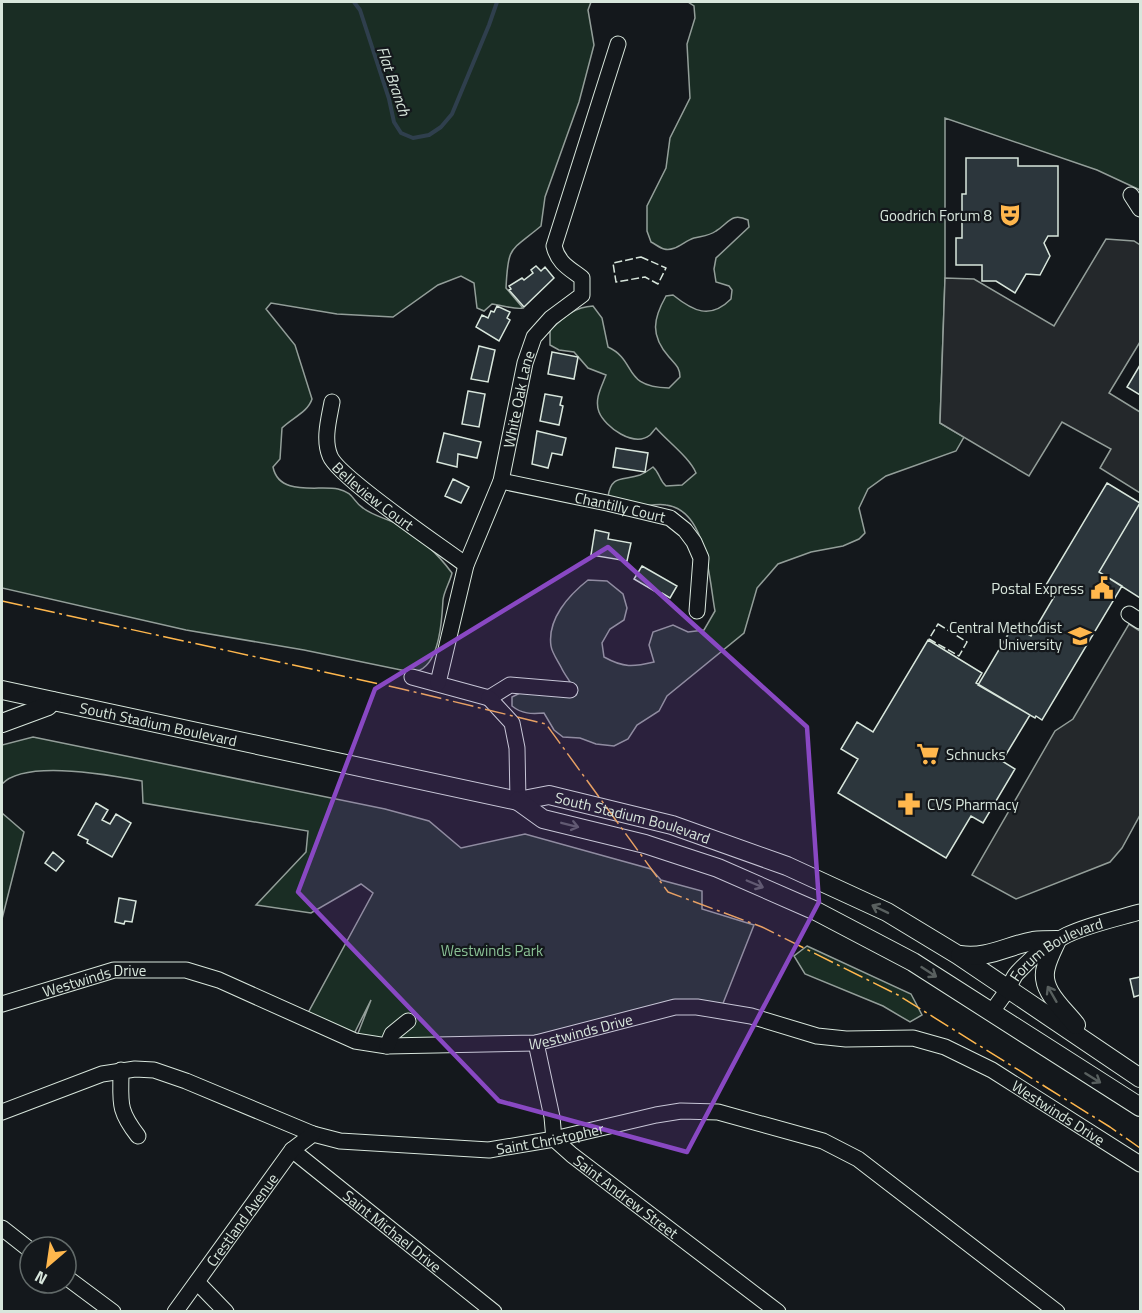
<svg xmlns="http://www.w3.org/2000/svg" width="1142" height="1313" font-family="'Titillium Web',sans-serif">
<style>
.green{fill:#1a2d24;stroke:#939e99;stroke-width:1.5}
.parking{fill:#24282b;stroke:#939e99;stroke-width:1.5}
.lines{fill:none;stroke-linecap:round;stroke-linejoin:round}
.stream{stroke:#2f3f4d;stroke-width:4}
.building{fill:#2c363c;stroke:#d8e6dc;stroke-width:1.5}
.minor-casing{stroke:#d8e6dc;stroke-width:17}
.major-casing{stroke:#d8e6dc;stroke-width:20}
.minor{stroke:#14181c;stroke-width:15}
.major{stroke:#14181c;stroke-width:18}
.fence{stroke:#d8e6dc;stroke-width:1.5;stroke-dasharray:8 3;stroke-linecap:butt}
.power{stroke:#ffb74d;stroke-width:1.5;stroke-dasharray:21 4.5 3 4.5;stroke-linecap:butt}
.oneway{stroke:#59605f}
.marked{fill:#8948c3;fill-opacity:0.2;stroke:#8948c3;stroke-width:4.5;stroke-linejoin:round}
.labels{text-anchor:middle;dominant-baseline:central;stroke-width:4.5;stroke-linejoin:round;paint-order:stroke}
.poi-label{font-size:15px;fill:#d8e6dc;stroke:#14181c;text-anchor:end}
.street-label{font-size:15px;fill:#d8e6dc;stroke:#14181c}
.park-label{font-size:15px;fill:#8ac095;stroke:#14181c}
.water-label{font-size:16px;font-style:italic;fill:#d8e6dc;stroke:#14181c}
</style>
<rect width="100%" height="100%" fill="#14181c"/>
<path class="green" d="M2,2H591L588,10L594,45L579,102L545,197L541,226C510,252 508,245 506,288L523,308C516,310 501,305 492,304L484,311L477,308L474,283L461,276L438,285L393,317L337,314L271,303L266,309L295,345L312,399C308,412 292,418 282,428L280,459L273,467C279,497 318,485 338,489C355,493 352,501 363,508C373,516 386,518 397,524C418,536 438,554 452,573C450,582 444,591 443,600C442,618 440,661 420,670C417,671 410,671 406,671L304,650L186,630L2,588Z
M688,2H1140V190L1097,170L945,118V278L940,423L964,437L956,451L886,476L868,489L859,508L865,533L859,539L843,546L811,552L778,564L757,588L744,633L667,696L659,711L637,725L628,739L614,746L596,744L580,738L563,737L554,730L544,713C531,714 522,714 512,706V697L522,692L576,695C573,683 566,678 561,667C558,661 552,653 551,646C547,619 569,595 588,580L607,581L623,594L627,608L624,620L610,629L602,643L604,657C624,668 633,667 654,662L649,645L653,632L673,625L688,632L704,630L715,611C709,579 707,510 666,505C654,503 641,508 629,506C622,505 614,500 608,497C611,474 623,481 640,475C645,473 649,470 653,467C660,473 659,480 666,486L682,485L696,473C690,458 667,441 656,428C654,430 652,433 650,435C634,448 605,427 599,412C594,399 602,386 606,375L588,368L574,352L559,350L550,345V330C564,317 574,307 593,306L602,318L608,347C638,361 621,387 669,388L680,377C680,367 675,364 669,357C650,335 653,319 666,296L673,295C693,311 710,320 731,299L732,290L729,286L716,282L714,269L716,258L749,227L748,220C731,212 729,223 716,231C709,236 702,236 694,238C684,241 675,252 664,249C660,248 655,244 651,242L647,231V206L666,168L670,138L690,98L687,44L695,18L694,6Z
M33,737L385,809L429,821L461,848L525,834L651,869L661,880L702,891V909L754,925L720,1011L697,1007L536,1043L355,1041L371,1000L354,1034L308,1013L373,893L361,884L311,913L256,905L306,852L308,831L143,803L142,781C111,775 25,759 2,784V745Z
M2,813L24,832L2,919Z
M807,946L911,994L922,1015L910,1022L883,1006L805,974L794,956Z"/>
<path class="parking" d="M1106,239L1134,241L1140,245V342L1109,393L1140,412V493L1100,468L1111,449L1062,422L1029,476L940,423L945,278L974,279L1054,326Z
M1129,624L1140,631V815L1122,848L1110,862L1016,899L972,875L1055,731L1073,719Z"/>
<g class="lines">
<path class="stream" d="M354,2L360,10L389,99L394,122L401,133L413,138L429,135L441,127L452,114L489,25L497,2"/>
</g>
<path class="building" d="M966,158H1018V166H1058V236H1048L1044,243L1050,256L1040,275L1026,274L1015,293L996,281H982V265H956V238H962V194H966Z
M536,266L541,271L545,267L554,278L524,307L509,290L511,289L509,286L522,278L524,280L533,273L531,270Z
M497,306L510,312L507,318L510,320L499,341L476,327L482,315L488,318L491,311L494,312Z
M479,346L495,350L488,382L471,379Z
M552,352L578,357L574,379L548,374Z
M1140,365V395L1127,387Z
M468,391L485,394L479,427L462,424Z
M545,394L562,397L560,405L563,406L559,425L540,421Z
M537,431L566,438L562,455L552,453L548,468L532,464Z
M444,433L481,442L477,458L458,454L457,467L437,462Z
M616,448L648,453L645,472L613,467Z
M453,479L469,487L461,503L445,496Z
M1107,483L1140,503L1099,572L1122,586L1042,720L1036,716L1035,718L978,685L1013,626L1031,636L1054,597L1043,590Z
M1140,503V598L1099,572Z
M595,530L609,533L608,539L631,543L627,561L591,555Z
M642,566L677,586L670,598L662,593L661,595L634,579Z
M928,640L982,673L976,683L1030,715L1002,761L1015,769L983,823L971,816L946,858L838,793L858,759L841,749L857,722L873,732Z
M96,803L108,810L102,820L110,824L116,814L131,823L112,857L87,843L88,840L78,835Z
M53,852L64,861L56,871L45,863Z
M119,898L136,901L132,922L125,921L124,924L115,922Z
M1140,977V995L1134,997L1130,979Z"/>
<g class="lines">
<g class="minor-casing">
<g id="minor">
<path d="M1131,195L1140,209"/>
<path id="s1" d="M332,402C329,419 323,439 330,456C338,477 442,547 466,565"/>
<path id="s2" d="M501,481L607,503L670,518L685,530L694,542L701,558L697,611"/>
<path d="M1129,614L1140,621"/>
<path d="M412,677L489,698L510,685L570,690"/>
<path id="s3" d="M438,683L466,565L501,481L525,363L534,337L551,318L582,295V278C569,268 558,263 554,246L618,44"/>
<path d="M489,698L512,723L517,748L518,801"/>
<path id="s4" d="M2,1004L114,970H186L219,980L355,1041L387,1046L536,1043L675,1007H697L751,1016L817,1036L846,1039L913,1038L945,1047L992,1070L1140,1164"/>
<path id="s5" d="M992,1012C997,1004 1003,997 1008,989C1011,984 1013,977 1017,973C1055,931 1089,926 1140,912"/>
<path id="s6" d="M536,1043L552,1117L554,1139L572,1155L778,1312"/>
<path d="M387,1046L392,1034L408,1021"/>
<path d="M121,1070C121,1102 117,1109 138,1136"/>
<path id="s7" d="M2,1112L102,1074L135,1069L154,1070L186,1081L313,1134L340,1141L489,1150L554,1139L656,1115L681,1111L718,1112L823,1141L858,1159L1057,1312"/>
<path id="s8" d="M292,1150L494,1312"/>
<path d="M2,1228L30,1250"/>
<path d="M66,1277L113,1312"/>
<path d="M197,1282L226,1312"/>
<path id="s9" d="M175,1312L292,1150L313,1134"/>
</g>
</g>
<g class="major-casing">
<g id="major">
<path id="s10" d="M2,690L518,801L549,795L672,825L787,866L887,912L958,955L1140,1078"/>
<path d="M2,723L48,706L52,701"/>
<path d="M518,801L543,819L645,844L718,868L816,911L913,962L1140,1107"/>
<path d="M960,955C988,959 1006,946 1033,941C1041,940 1049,940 1057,940C1053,949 1048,958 1046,967C1039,990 1064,1009 1076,1025"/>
</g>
</g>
<use href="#minor" class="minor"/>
<use href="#major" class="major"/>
<path class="fence" d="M641,257L666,268L658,284L645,277L616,282L613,263Z
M938,624L967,642L959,656L929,639Z"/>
<path class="power" d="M2,601L402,689L546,724L668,892L762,927L898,995L1110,1127L1140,1148"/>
</g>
<defs><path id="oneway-shaft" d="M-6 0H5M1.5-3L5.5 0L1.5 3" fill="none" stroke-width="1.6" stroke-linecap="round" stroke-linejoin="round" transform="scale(1.5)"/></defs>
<g class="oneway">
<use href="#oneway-shaft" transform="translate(570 825) rotate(14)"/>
<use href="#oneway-shaft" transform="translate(755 884) rotate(23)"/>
<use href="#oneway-shaft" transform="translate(880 909) rotate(-154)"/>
<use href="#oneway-shaft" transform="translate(929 972) rotate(33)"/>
<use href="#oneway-shaft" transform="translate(1052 994) rotate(-120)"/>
<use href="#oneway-shaft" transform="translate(1093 1078) rotate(32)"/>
</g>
<path class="marked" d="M608,547L807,727L819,902L687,1152L499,1101L298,892L375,689Z"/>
<defs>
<g id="theatre-bare" transform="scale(1.8)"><path d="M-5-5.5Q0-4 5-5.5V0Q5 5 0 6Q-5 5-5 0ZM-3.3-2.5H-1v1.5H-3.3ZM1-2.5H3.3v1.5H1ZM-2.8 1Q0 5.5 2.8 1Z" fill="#ffb74d" stroke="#14181c" stroke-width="2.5" paint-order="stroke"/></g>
<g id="civic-bare" transform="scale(1.8)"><path d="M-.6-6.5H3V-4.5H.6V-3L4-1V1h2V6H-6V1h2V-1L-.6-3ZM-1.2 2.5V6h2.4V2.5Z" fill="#ffb74d" stroke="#14181c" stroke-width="2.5" paint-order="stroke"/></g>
<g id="university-bare" transform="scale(1.8)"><path d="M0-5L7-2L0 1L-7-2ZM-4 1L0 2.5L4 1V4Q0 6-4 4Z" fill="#ffb74d" stroke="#14181c" stroke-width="2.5" paint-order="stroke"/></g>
<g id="supermarket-bare" transform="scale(1.8)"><path d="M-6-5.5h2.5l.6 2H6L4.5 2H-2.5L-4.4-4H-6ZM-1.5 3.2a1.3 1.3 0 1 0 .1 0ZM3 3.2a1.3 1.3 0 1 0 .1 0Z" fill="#ffb74d" stroke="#14181c" stroke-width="2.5" paint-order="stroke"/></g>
<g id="pharmacy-bare" transform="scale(1.8)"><path d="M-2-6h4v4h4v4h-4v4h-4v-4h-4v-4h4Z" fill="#ffb74d" stroke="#14181c" stroke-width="2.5" paint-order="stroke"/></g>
</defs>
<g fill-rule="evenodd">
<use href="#theatre-bare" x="1010" y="215"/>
<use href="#civic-bare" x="1102" y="588"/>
<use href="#university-bare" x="1080" y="636"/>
<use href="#supermarket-bare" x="928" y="754"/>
<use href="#pharmacy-bare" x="909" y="804"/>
</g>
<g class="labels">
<g class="poi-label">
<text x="992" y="215">Goodrich Forum 8</text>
<text x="1084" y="588">Postal Express</text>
<text x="1062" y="627">Central Methodist<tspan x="1062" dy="17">University</tspan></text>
<text x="946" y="754" text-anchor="start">Schnucks</text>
<text x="927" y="804" text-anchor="start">CVS Pharmacy</text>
</g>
<g class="street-label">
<text stroke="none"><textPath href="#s3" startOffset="296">White Oak Lane</textPath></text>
<text stroke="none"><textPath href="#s1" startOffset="114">Belleview Court</textPath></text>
<text stroke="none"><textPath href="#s2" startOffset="122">Chantilly Court</textPath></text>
<text stroke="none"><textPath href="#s10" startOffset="160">South Stadium Boulevard</textPath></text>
<text stroke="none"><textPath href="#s10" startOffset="646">South Stadium Boulevard</textPath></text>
<text stroke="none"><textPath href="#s5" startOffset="93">Forum Boulevard</textPath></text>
<text stroke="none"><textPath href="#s4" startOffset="96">Westwinds Drive</textPath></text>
<text stroke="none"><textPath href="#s4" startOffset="600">Westwinds Drive</textPath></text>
<text stroke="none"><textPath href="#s4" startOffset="1104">Westwinds Drive</textPath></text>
<text stroke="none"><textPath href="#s7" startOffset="570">Saint Christopher</textPath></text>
<text stroke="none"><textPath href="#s6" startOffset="190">Saint Andrew Street</textPath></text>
<text stroke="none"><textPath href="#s9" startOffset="114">Crestland Avenue</textPath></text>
<text stroke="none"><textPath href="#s8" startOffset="129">Saint Michael Drive</textPath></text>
</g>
<g class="park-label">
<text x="492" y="950">Westwinds Park</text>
</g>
<g class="water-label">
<text transform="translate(394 81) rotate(71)">Flat Branch</text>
</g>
</g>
<rect width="1142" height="1313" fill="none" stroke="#d8e6dc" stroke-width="6"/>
<g transform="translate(48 1265) rotate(209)"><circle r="28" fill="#14181c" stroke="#626a69" stroke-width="1.5"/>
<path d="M0-4.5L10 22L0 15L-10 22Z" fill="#ffb74d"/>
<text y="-9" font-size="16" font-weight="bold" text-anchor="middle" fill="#d8e6dc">N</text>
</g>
</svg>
